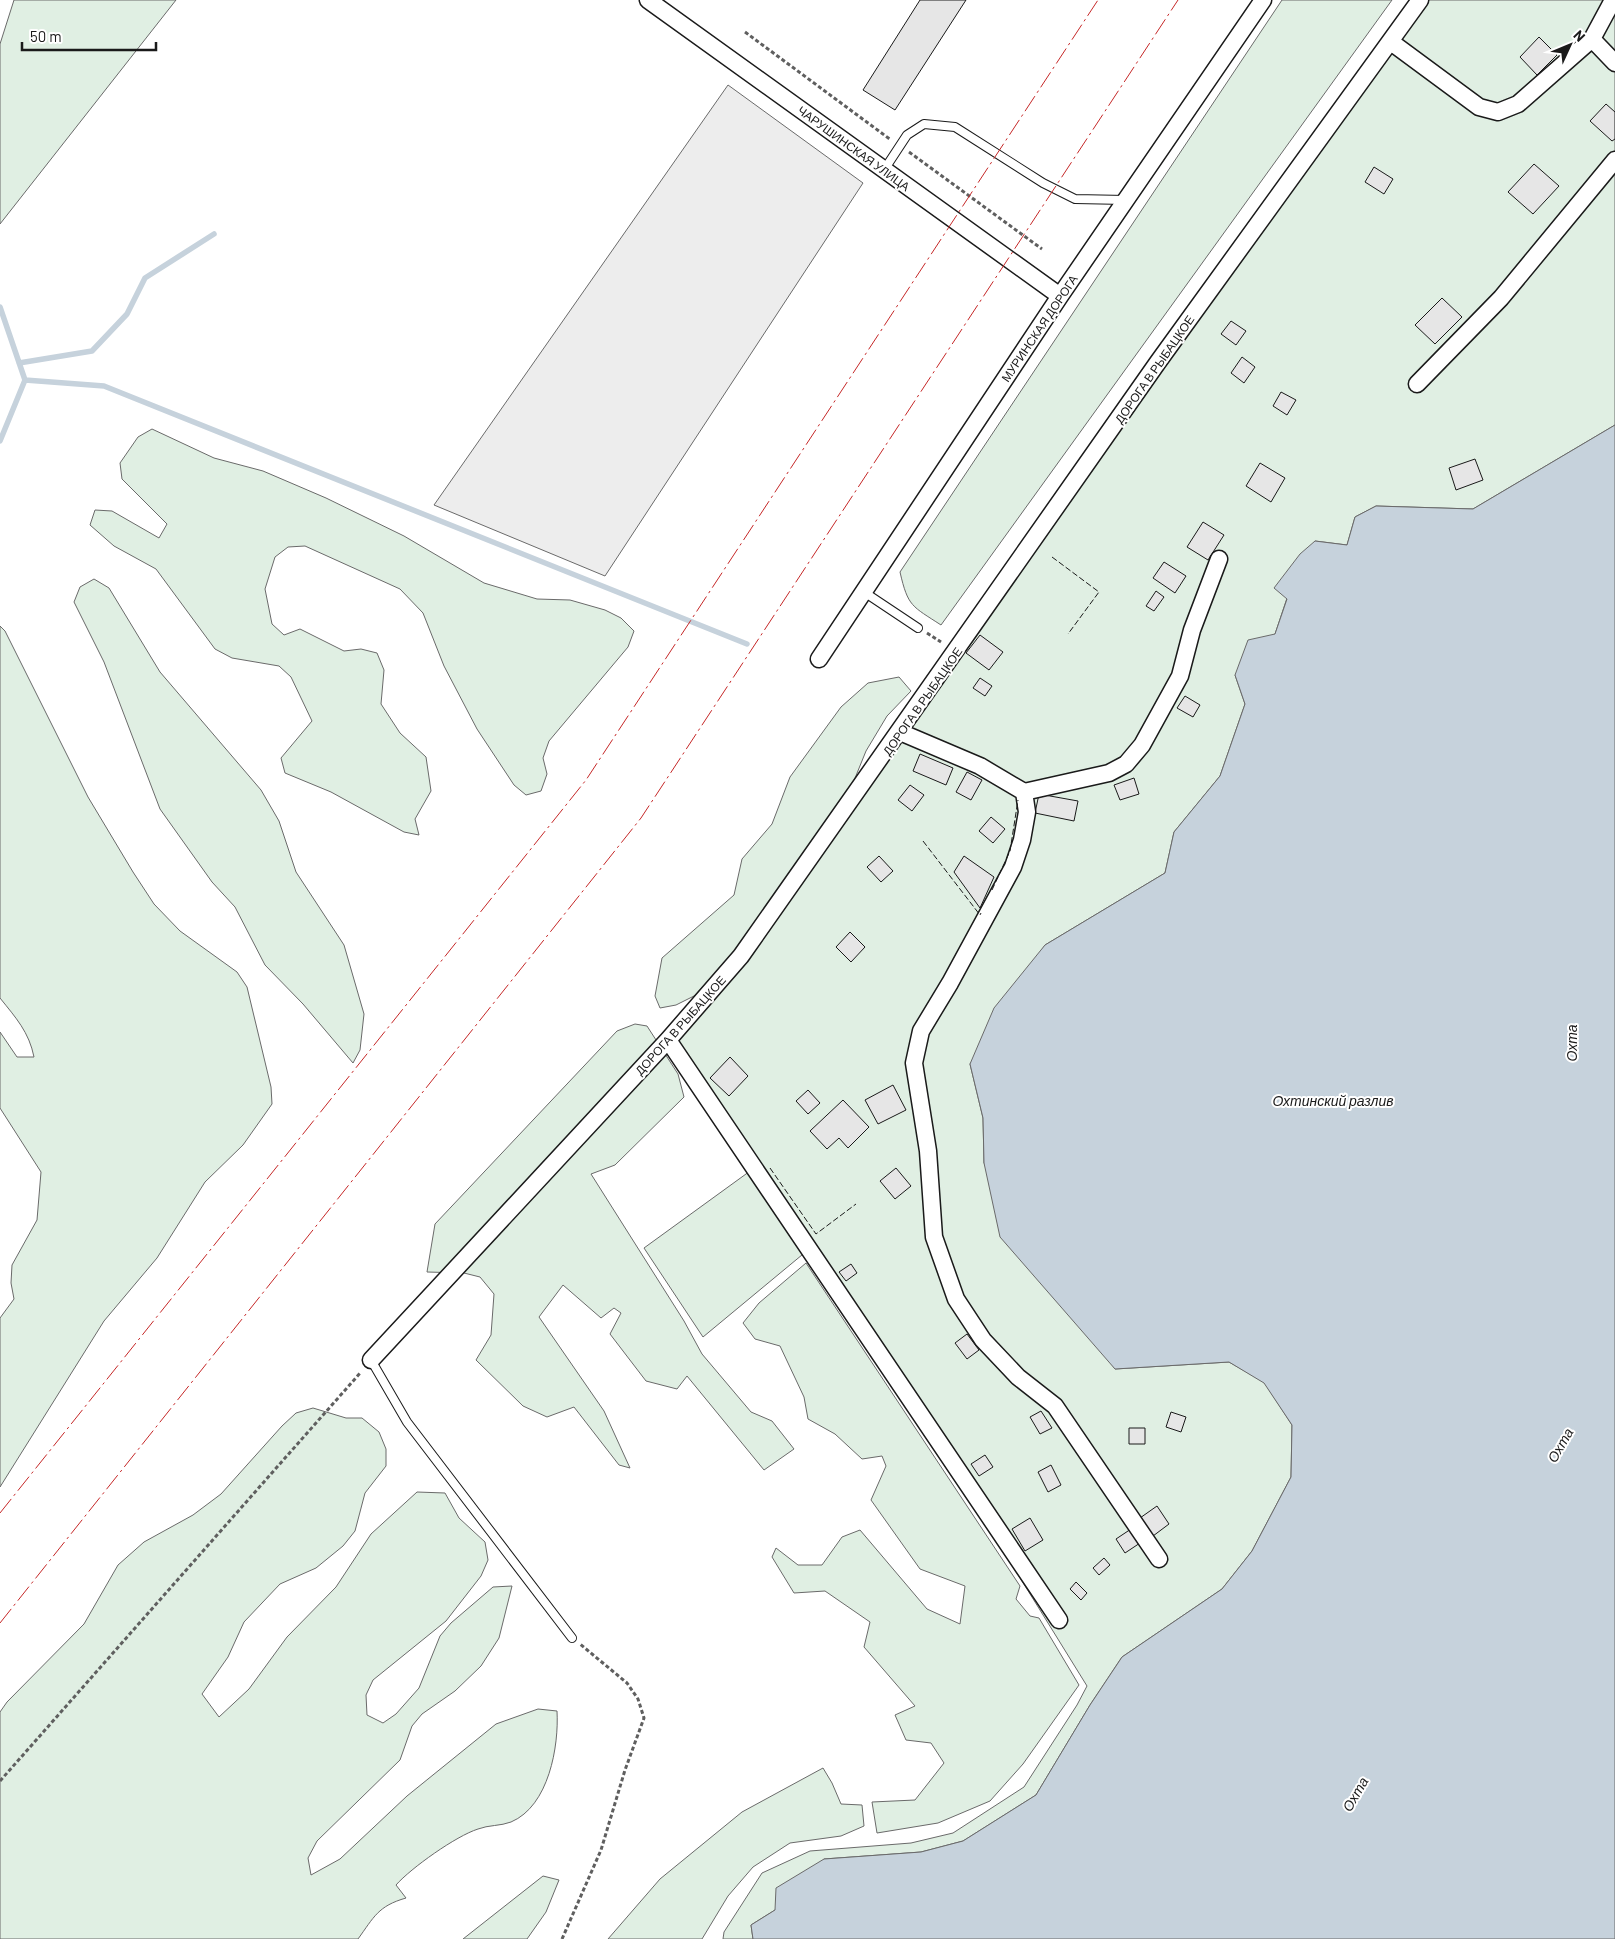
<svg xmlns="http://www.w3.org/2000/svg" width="1615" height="1939" font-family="Barlow,sans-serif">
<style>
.green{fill:#e0efe3;stroke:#6a6a6a}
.parking{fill:#ededed;stroke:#6a6a6a}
.water{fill:#c6d2dc;stroke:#6a6a6a}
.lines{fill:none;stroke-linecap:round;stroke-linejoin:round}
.stream{stroke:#c6d2dc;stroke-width:5.5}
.building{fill:#e6e6e6;stroke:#1a1a1a}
.lane-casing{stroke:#1a1a1a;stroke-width:10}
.street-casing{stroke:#1a1a1a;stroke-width:19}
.path{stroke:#5f5f5f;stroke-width:3;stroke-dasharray:4 2.5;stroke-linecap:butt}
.lane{stroke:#fff;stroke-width:8}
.street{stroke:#fff;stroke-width:16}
.fence{stroke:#1a1a1a;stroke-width:1;stroke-dasharray:6 2.5;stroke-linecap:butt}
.power{stroke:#c62828;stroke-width:1;stroke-dasharray:18 4 2.5 4;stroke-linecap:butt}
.labels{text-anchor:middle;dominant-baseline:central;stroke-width:4;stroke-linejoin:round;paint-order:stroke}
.street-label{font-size:12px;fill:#1a1a1a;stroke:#fff}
.water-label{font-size:14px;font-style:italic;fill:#1a1a1a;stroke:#fff}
</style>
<rect width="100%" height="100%" fill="#fff"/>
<path class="green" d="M14,0H176L0,224V44Z
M1282,0H1392L941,625C912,606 908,607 900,572Z
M1416,0H1615V425L1473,509L1376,506L1355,517L1347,545L1315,541L1287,598L1275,634L1235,675L1245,704L1220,776L1174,832L1165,873L1045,945L970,1064L983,1118L984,1163L1115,1369L1229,1362L1264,1382L1292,1425L1291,1477L1252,1551L1222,1589L1122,1657L1090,1705L1036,1795L963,1841L921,1852L824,1859L775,1910L751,1925L753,1939H723L724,1932L762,1873L810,1851L911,1843L953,1833L1024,1787L1077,1705L1087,1686L814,1245L703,1337L644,1248L757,1166L677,1039Z
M152,429L214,458L263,471L326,498L404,536L484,583L537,599L570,600L605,610L621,618L634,631L628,647L549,741L543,758L547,774L541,791L526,795L514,785L477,729L444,666L423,613L400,589L305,546L288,547L275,557L265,589L272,624L284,635L300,629L344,651L361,649L377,653L384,670L381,704L400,733L426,757L431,791L415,819L419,835L404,832L331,792L285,773L281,758L312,721L291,677L279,666L232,658L215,649L156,569L114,546L90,525L95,510L112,511L159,538L167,524L122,479L120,463L138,437Z
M94,579L109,588L160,672L261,790L279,821L296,872L344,945L364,1014L360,1050L353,1063L303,1004L265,965L235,907L212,882L160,809L104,662L74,602L80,587Z
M0,626L5,631L88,797L133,872L154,904L180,931L237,972L247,987L271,1087L272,1104L243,1145L205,1182L157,1258L104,1321L0,1487V1318L14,1299L11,1283L12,1265L37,1220L41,1172L0,1108V1032L17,1057H34C29,1032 16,1018 0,998Z
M899,677L911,691L887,716L866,751L851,788L736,952L694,996L676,1005L660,1008L655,996L662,958L734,895L742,859L772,824L790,777L841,707L868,683Z
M635,1024L647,1026L678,1074L684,1097L615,1165L591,1174L684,1321L702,1354L751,1412L772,1421L794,1449L764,1470L687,1376L677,1389L646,1381L610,1334L621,1313L614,1308L601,1318L563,1285L539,1317L604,1411L630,1468L619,1465L574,1407L547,1417L523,1406L476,1360L491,1335L494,1294L480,1277L464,1273L427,1272L435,1224L617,1031Z
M806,1263L1020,1586L1016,1599L1030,1616L1039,1618L1079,1685L1023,1764L990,1801L938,1823L877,1833L872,1802L915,1800L944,1763L931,1743L906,1740L895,1715L915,1706L864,1647L870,1622L825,1591L794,1593L772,1557L776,1548L798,1565H822L842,1537L860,1530L927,1609L960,1624L965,1586L920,1569L871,1500L886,1466L882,1456L862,1459L835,1434L808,1419L804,1397L780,1346L755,1339L743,1323L759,1303Z
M313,1408L346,1418H362L379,1432L386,1449V1466L365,1493L355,1531L343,1546L316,1568L280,1584L244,1622L228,1657L202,1694L219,1717L249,1689L287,1637L336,1587L371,1534L417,1492L445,1493L459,1518L485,1542L488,1560L481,1576L446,1621L373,1680L366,1695L367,1715L383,1723L396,1714L419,1688L440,1636L451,1623L493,1587L512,1586L499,1638L481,1666L455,1691L422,1714L412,1726L400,1760L317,1841L308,1858L311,1875L340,1859L407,1796L496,1724L538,1709L557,1711C559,1746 549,1806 511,1822C501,1826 488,1825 478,1829C456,1836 411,1868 396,1885L406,1898C378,1906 374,1917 358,1939H0V1712L7,1702L84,1624L118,1565L144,1542L193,1515L221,1494L282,1426L296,1413Z
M823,1768L832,1783L841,1804L862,1805L864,1826L841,1836L790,1843L753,1867L728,1896L702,1939H608L660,1879L742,1812Z
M543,1876L559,1880L546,1912L527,1939H463Z"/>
<path class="parking" d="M728,85L863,183L605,576L434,505Z"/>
<path class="water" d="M1615,425V1939H753L751,1925L775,1910L776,1888L824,1859L921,1852L963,1841L1036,1795L1090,1705L1122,1657L1222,1589L1252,1551L1291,1477L1292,1425L1264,1383L1229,1362L1115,1369L1000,1237L984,1163L983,1118L970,1064L994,1008L1045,945L1165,873L1174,832L1220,776L1245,704L1235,675L1248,640L1275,634L1287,599L1274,588L1300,554L1315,541L1347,545L1355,517L1376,506L1473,509Z"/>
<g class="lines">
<path class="stream" d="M0,307L25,380L0,441
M19,363L92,351L127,314L145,278L214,234
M25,380L104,386L747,644"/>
</g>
<path class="building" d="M920,0H966L895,110L863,90Z
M1539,37L1557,55L1537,75L1520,57Z
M1606,104L1615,112V139L1612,141L1590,121Z
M1534,164L1559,186L1533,214L1508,192Z
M1374,167L1393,179L1384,194L1365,182Z
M1442,298L1462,317L1435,344L1415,325Z
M1231,321L1246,331L1236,345L1221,334Z
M1242,357L1255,367L1244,383L1231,373Z
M1281,392L1296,400L1287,415L1273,406Z
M1475,459L1483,480L1456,490L1449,468Z
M1260,463L1285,478L1271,502L1246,486Z
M1203,522L1224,535L1208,560L1187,547Z
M1164,562L1186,576L1175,593L1153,578Z
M1156,591L1164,597L1154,611L1146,606Z
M980,635L1003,652L989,670L966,653Z
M980,678L992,686L985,696L973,688Z
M1185,696L1200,705L1193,717L1177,708Z
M920,754L953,768L946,785L913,771Z
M967,772L982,780L971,800L956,792Z
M1134,778L1139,794L1120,800L1114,785Z
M910,785L924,795L912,811L898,800Z
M1039,794L1078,801L1074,821L1035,813Z
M991,817L1005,829L993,843L979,831Z
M879,856L893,871L881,882L867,867Z
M964,856L994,877L980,908L954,872Z
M850,932L865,947L851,962L836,947Z
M730,1057L748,1076L729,1096L710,1078Z
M893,1085L906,1110L878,1124L865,1100Z
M808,1090L820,1103L808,1114L796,1101Z
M843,1100L869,1127L848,1148L839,1138L827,1149L810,1131Z
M896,1168L911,1186L895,1199L880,1181Z
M851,1264L857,1273L846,1281L839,1272Z
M967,1334L979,1350L967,1359L955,1343Z
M1041,1411L1052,1428L1040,1434L1030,1417Z
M1171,1412L1186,1417L1181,1432L1166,1427Z
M1129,1428H1145V1444H1129Z
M985,1455L993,1467L979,1476L971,1464Z
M1051,1465L1061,1485L1048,1492L1038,1472Z
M1157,1506L1169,1524L1153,1536L1140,1518Z
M1030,1518L1043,1540L1025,1551L1012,1529Z
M1131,1529L1140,1543L1125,1553L1116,1539Z
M1104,1558L1110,1565L1099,1575L1093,1568Z
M1076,1582L1087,1593L1081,1600L1070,1589Z"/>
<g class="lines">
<g class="lane-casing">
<path id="lane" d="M884,170L907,135L924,124L955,127L1043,183L1075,199L1126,200
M864,592L918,628
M371,1360L407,1422L572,1638"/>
</g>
<g class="street-casing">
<path id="street" d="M648,0L1060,296
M1592,39L1615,63
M1391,42L1479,107L1498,112L1518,104L1592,39L1613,0
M1417,384L1501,298L1615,160
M819,659L1060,296L1263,0
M900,732L980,766L1024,792
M668,1040L1059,1620
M371,1360L668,1040L741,956L1158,362L1420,0
M1159,1559L1055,1406L1018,1377L983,1340L956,1299L934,1237L928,1151L914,1063L921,1031L950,983L1013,867L1022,840L1027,812L1024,792L1109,773L1126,764L1142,745L1180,676L1192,630L1219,559"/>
</g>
<path class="path" d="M745,32L891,140
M909,152L1042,249
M927,633L941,642
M0,1781L361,1372
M562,1939L601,1850L625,1770L644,1718L638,1699L627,1683L580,1644"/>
<use href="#lane" class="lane"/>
<use href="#street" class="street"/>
<path class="fence" d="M1052,557L1099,592L1068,634
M923,841L980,915L981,913
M992,890L1010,851L1018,800
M770,1168L816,1234L856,1204"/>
<path class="power" d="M0,1513L586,780L1098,0
M0,1623L641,818L1178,0"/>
</g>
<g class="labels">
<g class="street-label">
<text transform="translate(854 148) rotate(36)">ЧАРУШИНСКАЯ УЛИЦА</text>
<text transform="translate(1039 328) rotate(-56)">МУРИНСКАЯ ДОРОГА</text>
<text transform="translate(1154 369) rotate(-55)">ДОРОГА В РЫБАЦКОЕ</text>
<text transform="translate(922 701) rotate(-55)">ДОРОГА В РЫБАЦКОЕ</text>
<text transform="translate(680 1025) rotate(-48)">ДОРОГА В РЫБАЦКОЕ</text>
</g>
<g class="water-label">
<text transform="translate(1571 1043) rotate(-90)">Охта</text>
<text x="1333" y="1100">Охтинский разлив</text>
<text transform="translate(1560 1445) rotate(-60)">Охта</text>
<text transform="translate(1355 1794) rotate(-60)">Охта</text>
</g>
</g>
<g transform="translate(1570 45) rotate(46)" stroke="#ffffff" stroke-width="4" paint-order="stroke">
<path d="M0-4L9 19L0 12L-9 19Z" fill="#1a1a1a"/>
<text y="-8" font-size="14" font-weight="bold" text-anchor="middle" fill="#1a1a1a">N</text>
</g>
<path d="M22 42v8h134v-8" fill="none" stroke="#1a1a1a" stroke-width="2.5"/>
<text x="30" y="42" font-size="15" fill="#1a1a1a" stroke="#ffffff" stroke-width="4" paint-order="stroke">50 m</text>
</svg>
